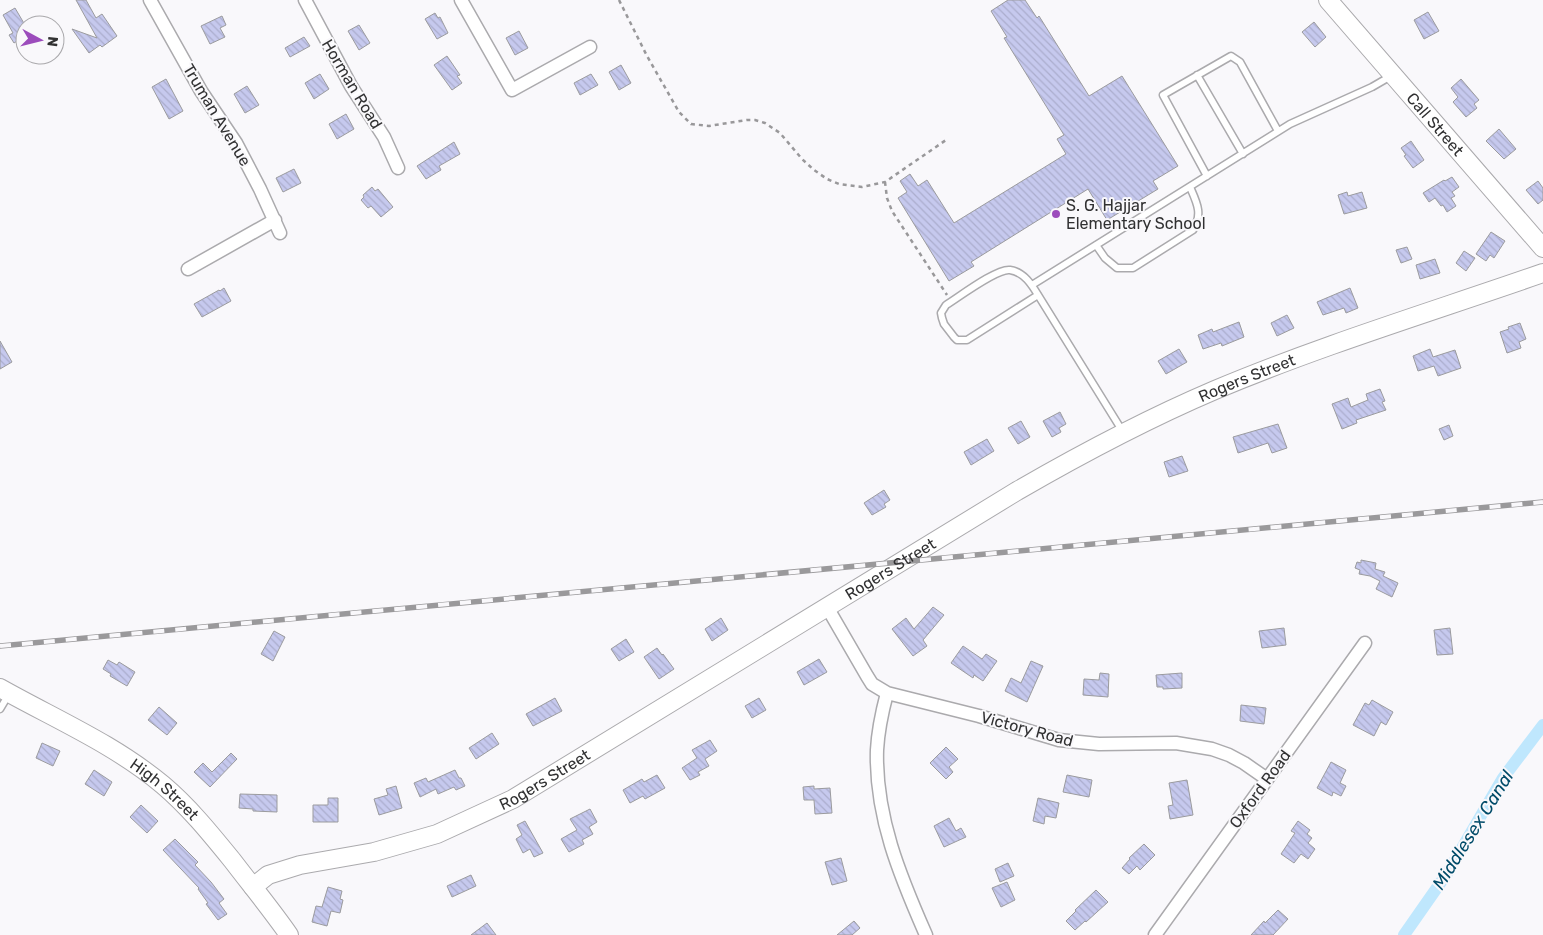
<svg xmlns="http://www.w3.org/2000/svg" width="1543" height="935" font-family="Rubik,sans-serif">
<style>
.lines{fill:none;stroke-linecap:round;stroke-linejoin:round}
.canal{stroke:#bfe7fd;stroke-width:12}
.building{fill:url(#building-back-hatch);stroke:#9b9b9e}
.lane-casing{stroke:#abaaad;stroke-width:9}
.street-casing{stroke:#abaaad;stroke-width:15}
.secondary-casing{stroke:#abaaad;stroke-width:20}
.path{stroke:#99989a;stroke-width:2.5;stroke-dasharray:4 4;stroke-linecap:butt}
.lane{stroke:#fff;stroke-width:6}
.street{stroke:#fff;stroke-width:12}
.secondary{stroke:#fff;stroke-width:18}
.rail-casing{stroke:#9a999b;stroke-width:5.5}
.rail{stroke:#f9f8fb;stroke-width:4;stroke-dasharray:11;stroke-linecap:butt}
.poi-dot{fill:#9c4cbc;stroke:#f9f8fb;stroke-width:2}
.labels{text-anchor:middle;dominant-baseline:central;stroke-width:4;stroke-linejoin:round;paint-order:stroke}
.street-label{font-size:16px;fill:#313132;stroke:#f9f8fb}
.poi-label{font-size:16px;fill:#313132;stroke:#f9f8fb;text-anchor:start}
.water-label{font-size:18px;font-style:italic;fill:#004b69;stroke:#f9f8fb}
</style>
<defs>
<pattern id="building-back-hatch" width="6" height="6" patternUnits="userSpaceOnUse" patternTransform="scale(1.25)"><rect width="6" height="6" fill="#c6c9ee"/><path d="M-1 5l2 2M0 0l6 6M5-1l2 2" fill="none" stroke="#abadcd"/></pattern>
</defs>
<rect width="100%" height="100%" fill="#f9f8fb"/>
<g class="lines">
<path class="canal" d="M1404,935L1448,872L1503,778L1543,725"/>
</g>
<path class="building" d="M76,0H86L96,18L102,14L117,36L102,47L100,45L89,53L72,29L97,38Z
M1008,0H1025L1037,18L1039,16L1089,96L1122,76L1178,166L1153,181L1158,189L1107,220L1088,189L971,262L974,266L949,281L898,198L907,192L900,181L910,174L918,186L927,180L954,223L1066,154L1057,139L1064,135L1004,38L1007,37L991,11Z
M15,8L25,25V36L14,43L9,35L13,33L3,15Z
M1428,12L1439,31L1424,39L1414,20Z
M435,13L438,18L440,17L448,33L437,39L425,19Z
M222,16L226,25L220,28L225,37L210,44L201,26Z
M1314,22L1326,37L1315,47L1302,32Z
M359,25L370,43L359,50L348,31Z
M519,31L528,48L515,55L506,38Z
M304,37L310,46L290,57L285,48Z
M447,56L460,75L457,76L462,83L452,90L434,65Z
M621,65L631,83L619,90L609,72Z
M320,74L329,89L314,99L305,83Z
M591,74L598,85L580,95L574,83Z
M166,79L183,111L169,119L152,87Z
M1461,79L1479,100L1474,104L1477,108L1466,117L1453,102L1458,97L1451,88Z
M247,86L259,105L245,113L234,94Z
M346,114L354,129L337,139L329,124Z
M1499,129L1516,149L1504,159L1486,141Z
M1411,141L1424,160L1413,168L1404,156L1406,155L1401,148Z
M454,142L460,154L439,166L441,170L426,179L417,166Z
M294,169L301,183L283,192L276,178Z
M1452,177L1459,187L1452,192L1455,196L1451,198L1456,206L1447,212L1443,205L1441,206L1435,198L1429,202L1423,193L1444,180L1445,181Z
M1538,181L1543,188V200L1538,204L1526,190Z
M372,187L375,191L378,189L393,207L381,217L371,206L368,208L361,200L364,197L363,195Z
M1347,192L1348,196L1362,192L1367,208L1344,214L1338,195Z
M1491,232L1505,241L1494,258L1490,255L1486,261L1476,254Z
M1407,247L1412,259L1401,263L1396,250Z
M1464,251L1475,258L1466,271L1456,263Z
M1435,259L1440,273L1420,279L1416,265Z
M224,288L231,301L202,317L194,304L219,290L220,291Z
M1350,288L1358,308L1346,313L1344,308L1323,315L1317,302Z
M1287,315L1294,328L1277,336L1271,323Z
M1239,322L1244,337L1222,346L1221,343L1203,349L1198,335L1212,329L1213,332Z
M1520,323L1526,339L1519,342L1521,348L1507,353L1500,332L1509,329L1508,327Z
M0,341L12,362L0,369Z
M1179,349L1187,362L1166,374L1158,361Z
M1430,349L1433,357L1455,350L1461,368L1438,376L1434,366L1418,371L1413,356Z
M1380,389L1385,401L1382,402L1386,410L1356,420L1357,423L1342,429L1332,404L1348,398L1351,407L1368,400L1366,394Z
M1060,412L1066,424L1059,428L1061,432L1052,437L1043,421Z
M1021,421L1030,437L1018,444L1008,428Z
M1278,424L1287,448L1272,453L1268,443L1238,453L1233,437Z
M1449,425L1453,436L1444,440L1439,429Z
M987,439L994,451L971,465L964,452Z
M1182,456L1188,471L1169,477L1164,462Z
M884,490L890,500L884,504L886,507L872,515L864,503Z
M1361,560L1376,563L1375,569L1385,572L1383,576L1398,583L1392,597L1376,589L1380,581L1370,576L1359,574L1360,570L1355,568L1357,562L1361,563Z
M933,607L944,615L923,640L927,646L913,656L892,629L906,618L914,629Z
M721,618L728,630L712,641L705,629Z
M1284,628L1286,645L1262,648L1259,631Z
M1450,628L1453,654L1437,655L1434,630Z
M274,631L285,637L273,661L261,654Z
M626,639L634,652L619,661L611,649Z
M963,646L982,659L986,654L997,661L983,681L974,675L973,678L951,663Z
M657,648L662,655L663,654L674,669L659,679L644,657Z
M819,659L827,672L804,685L797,672Z
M108,660L117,665L119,662L135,672L127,686L110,676L111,674L103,669Z
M1031,661L1043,666L1027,702L1005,691L1011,678L1021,683Z
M1100,673L1109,674L1108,697L1083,695L1084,679L1099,680Z
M1182,673V688L1163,689V687H1157L1156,675Z
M555,698L562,711L533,726L526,714Z
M759,698L766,710L752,718L745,706Z
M1372,700L1393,712L1386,725L1381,722L1374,736L1353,725L1365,703L1369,705Z
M1241,705L1266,708L1264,724L1240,721Z
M159,707L177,723L167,735L148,720Z
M492,733L499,744L476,759L469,748Z
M710,740L717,751L705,759L709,766L698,772L700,775L690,780L682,768L697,758L692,750Z
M42,743L60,751L53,766L36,758Z
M946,747L958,759L949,767L953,772L946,779L930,763Z
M231,753L237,759L210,787L194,772L203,763L212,772Z
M1331,762L1346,770L1340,783L1346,786L1341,796L1333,792L1332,796L1317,788Z
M94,770L112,782L104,796L85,784Z
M455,770L459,778H461L465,786L456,790L454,787L438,794L436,789L420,797L414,783L426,778L428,782Z
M657,775L665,788L645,799L643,796L630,803L623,790L642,779L644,782Z
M1067,775L1092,780L1089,797L1063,792Z
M1187,780L1193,815L1170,819L1168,806L1173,805L1169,783Z
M396,786L402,808L379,815L374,799L388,795L386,789Z
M814,786V789L830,788L832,813L815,814L814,800H804L803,787Z
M240,794L277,795V812L253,811V809L239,808Z
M328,798H338V822H313V805H328Z
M1038,798L1059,803L1056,818L1045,816L1044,824L1033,821Z
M141,805L158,821L147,833L130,817Z
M590,809L597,822L589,827L593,834L582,840L584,844L569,852L561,839L577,830L570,819Z
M949,818L956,831L961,828L966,837L944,847L934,826Z
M525,821L543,853L534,857L530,849L523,853L516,839L522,835L517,825Z
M1298,821L1310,830L1307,834L1312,838L1308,843L1315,849L1308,859L1301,854L1294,863L1281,854L1295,833L1291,831Z
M175,839L198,862L195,865L211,882L224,899L219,903L227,914L218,920L206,904L208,903L198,889L199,888L163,850Z
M1144,844L1155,855L1140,870L1137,866L1129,874L1122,868L1130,859L1129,858Z
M841,858L847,881L832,885L825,862Z
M1008,863L1014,876L1000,882L995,869Z
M471,875L476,886L452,897L447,886Z
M1007,882L1015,900L1001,907L992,888Z
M328,887L342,891L340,899L343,900L340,913L331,911L327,926L312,922L316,906L322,907Z
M1096,890L1108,902L1086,922L1085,921L1075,930L1066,921L1076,911L1075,910Z
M1278,910L1288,919L1273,935H1251L1264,921L1265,923Z
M854,921L860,928L852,935H837Z
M487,923L496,935H471Z"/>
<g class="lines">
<g class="lane-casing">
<path id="lane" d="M1197,75L1243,154
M1207,176L1163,95L1231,56L1240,62L1278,131
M1096,245L1105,258L1117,268H1133L1193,230C1203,214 1197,203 1190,187
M1032,285L1290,124L1372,87L1391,76
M1038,295L967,340H957L954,337L944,324L942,318L941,313L946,305C959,297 997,268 1010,270C1024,272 1032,285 1038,295L1123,432
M0,709L9,694"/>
</g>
<g class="street-casing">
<path id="street" d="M150,0L201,91L236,143L260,189L280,233
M305,0L351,86L384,137L398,168
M461,0L512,90L590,47
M188,269L275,220
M827,607L867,676L872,684L887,693L979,716L1059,740L1099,744L1176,743L1212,749L1229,755L1244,763L1267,779
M887,693C882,712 878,731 877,750C875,816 900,876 926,935
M1155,935L1365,643"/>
</g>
<g class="secondary-casing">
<g id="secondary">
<path id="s1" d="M1328,0L1543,248"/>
<path id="s2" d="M0,688C55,719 114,744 163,785C189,807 210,833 232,860C251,885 271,909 289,935"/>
<path id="s3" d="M253,887L268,875L300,865L374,852L437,834L513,799L1017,491C1081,454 1147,419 1215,390C1322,345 1434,311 1543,273"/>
</g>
</g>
<path class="path" d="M619,0L647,56L679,112L691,124L709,126L747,120H755L765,123L780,133L802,159L814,170L827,179L839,184L862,187L885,182L946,140
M885,182L887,198L892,211L947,295"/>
<use href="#lane" class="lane"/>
<use href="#street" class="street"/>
<use href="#secondary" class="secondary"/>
<g class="rail-casing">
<path id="rail" d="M0,646L1543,502"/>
</g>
<use href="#rail" class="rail"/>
</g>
<circle class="poi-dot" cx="1056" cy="214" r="5"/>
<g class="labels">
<g class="street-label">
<text transform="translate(352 84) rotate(59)">Horman Road</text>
<text transform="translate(217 115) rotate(59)">Truman Avenue</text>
<text stroke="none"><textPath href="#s1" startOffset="164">Call Street</textPath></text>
<text stroke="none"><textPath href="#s3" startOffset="1124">Rogers Street</textPath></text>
<text stroke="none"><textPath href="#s3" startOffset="719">Rogers Street</textPath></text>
<text transform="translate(1027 729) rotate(15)">Victory Road</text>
<text stroke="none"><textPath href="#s3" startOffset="314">Rogers Street</textPath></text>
<text transform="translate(1260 789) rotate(-54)">Oxford Road</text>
<text stroke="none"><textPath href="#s2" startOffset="194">High Street</textPath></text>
</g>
<g class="poi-label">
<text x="1066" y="205">S. G. Hajjar<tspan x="1066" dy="18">Elementary School</tspan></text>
</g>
<g class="water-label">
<text transform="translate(1473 830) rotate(-58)">Middlesex Canal</text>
</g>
</g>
<g transform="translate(40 40) rotate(97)"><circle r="24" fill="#f9f8fb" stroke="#a9a8ab"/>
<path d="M0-4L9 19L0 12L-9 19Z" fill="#9c4cbc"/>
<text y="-8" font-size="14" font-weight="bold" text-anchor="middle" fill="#313132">N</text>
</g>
</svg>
